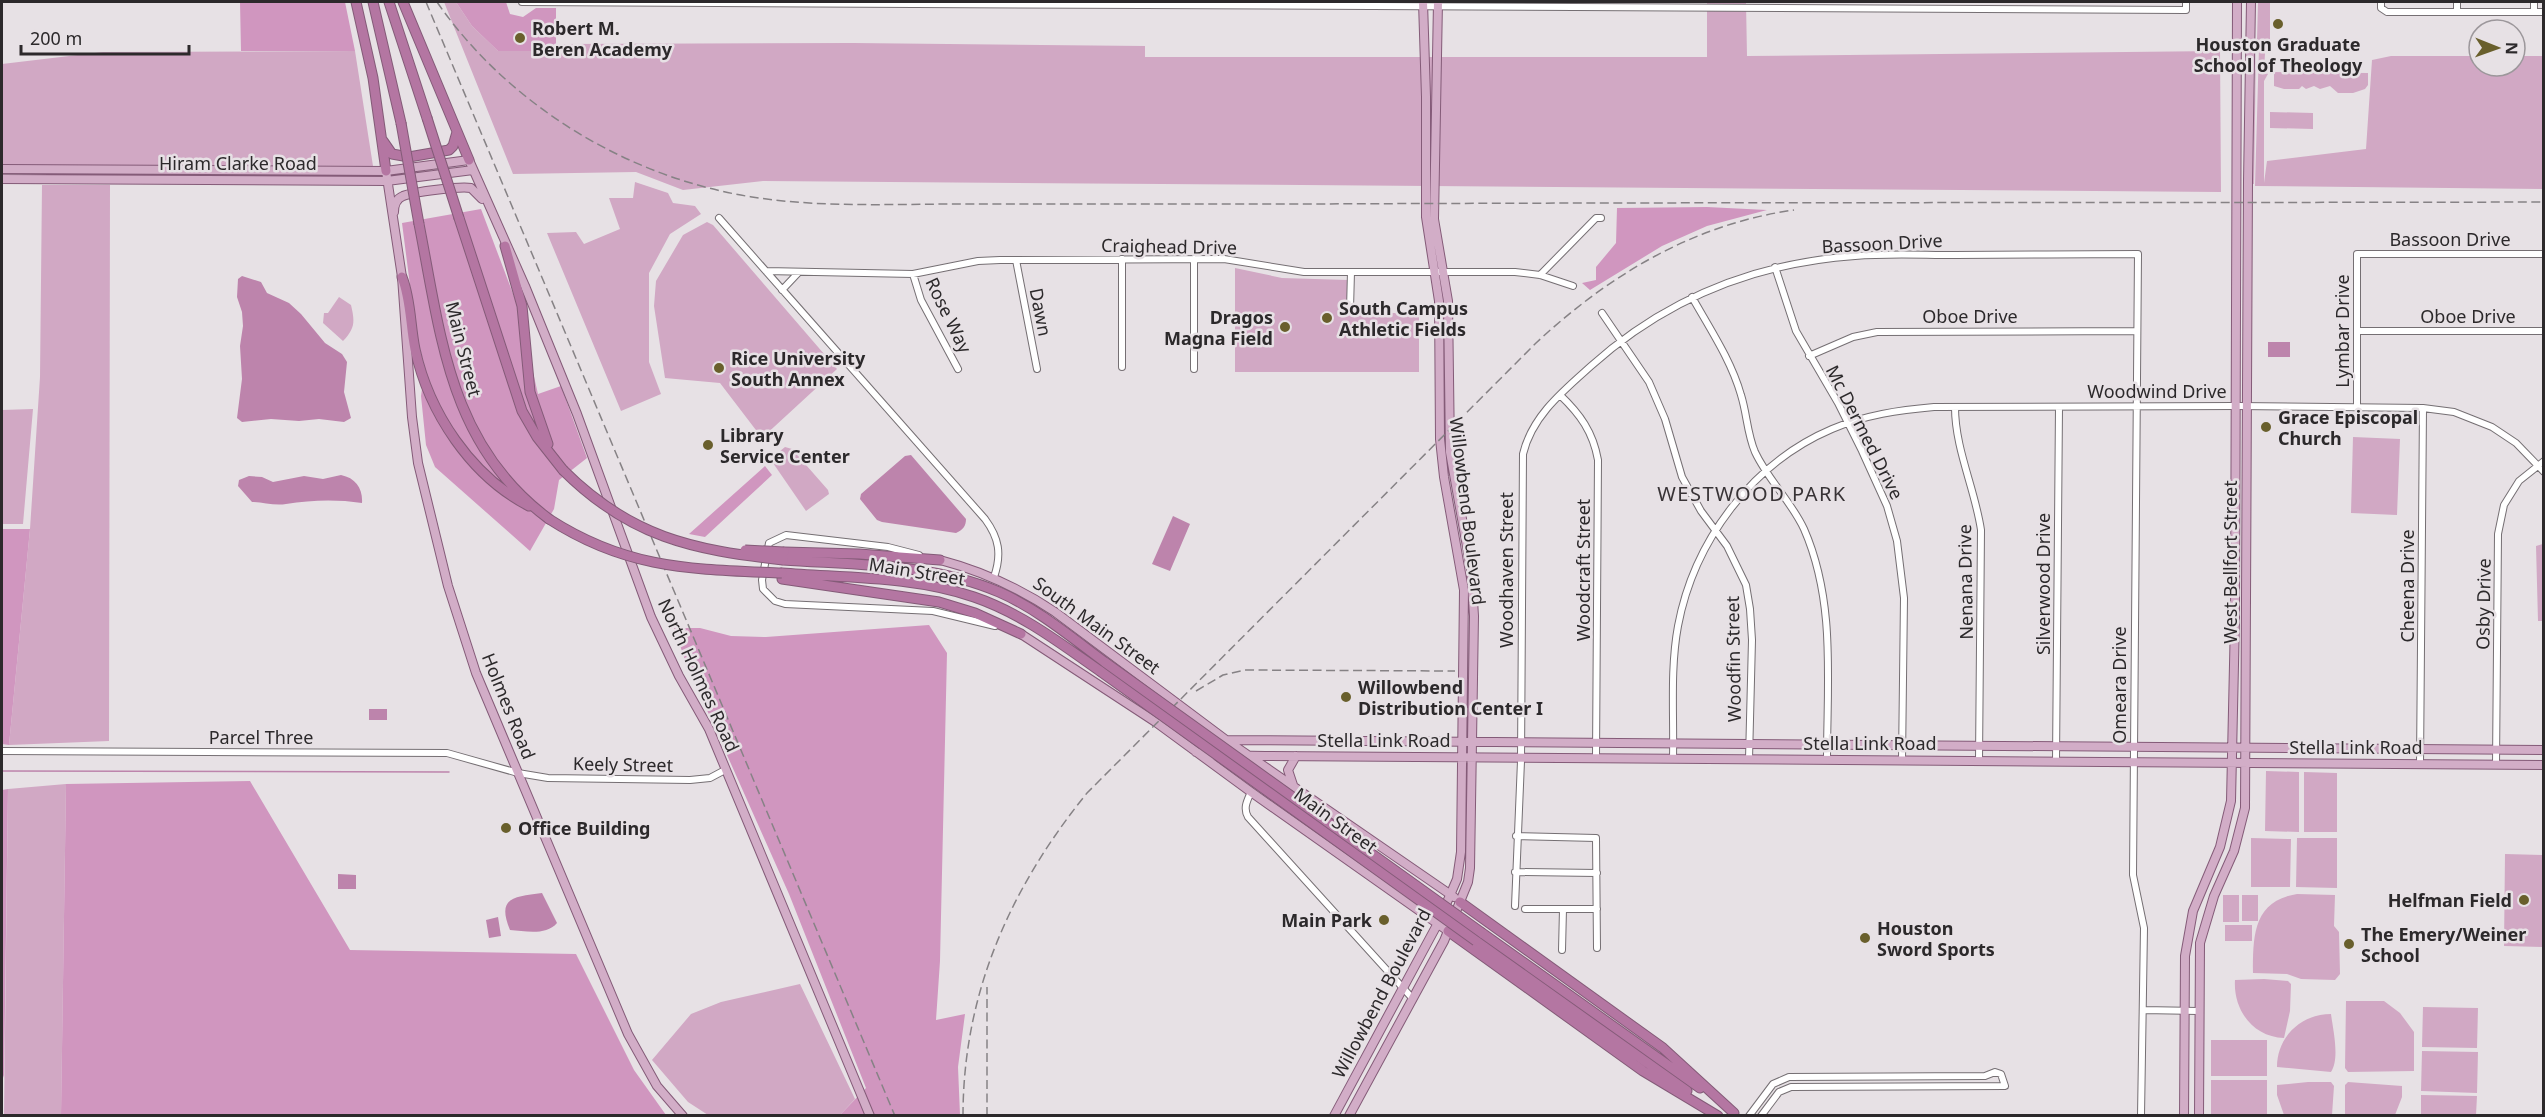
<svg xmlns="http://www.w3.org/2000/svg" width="2545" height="1117" font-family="'Noto Sans',sans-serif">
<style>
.green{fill:#d1a8c4}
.forest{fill:#d096bf}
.water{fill:#bd84ac}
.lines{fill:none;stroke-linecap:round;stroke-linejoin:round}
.stream{stroke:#bd84ac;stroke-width:1.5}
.minor-casing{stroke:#756f73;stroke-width:8}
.major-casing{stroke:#845b78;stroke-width:10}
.highway-casing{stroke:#845b78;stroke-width:11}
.minor{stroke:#fff;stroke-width:6}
.major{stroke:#d2adc7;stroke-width:8}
.highway{stroke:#b476a2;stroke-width:9}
.rail{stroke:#868285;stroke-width:1.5;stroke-dasharray:9 4.5;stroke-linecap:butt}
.highway-bridge-casing{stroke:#845b78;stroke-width:11;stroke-linecap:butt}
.highway-bridge{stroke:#b476a2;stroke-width:9}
.poi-dot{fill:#695f2c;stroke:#e7e1e5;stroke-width:2}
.labels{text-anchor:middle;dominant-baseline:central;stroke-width:5;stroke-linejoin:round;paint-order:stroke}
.poi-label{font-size:18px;font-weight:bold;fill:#2c292b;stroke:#e7e1e5;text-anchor:start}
.street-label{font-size:18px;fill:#2c292b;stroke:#e7e1e5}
.neighbourhood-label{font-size:20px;letter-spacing:1.5px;fill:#383336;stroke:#e7e1e5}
</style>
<rect width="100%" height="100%" fill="#e7e1e5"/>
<path class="green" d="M444,2H456L472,26L498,51H556L561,44L853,43L1145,46V57H1707V2H1746L1747,56L2220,51L2221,192L763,181L683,190L636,172L513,174Z
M2258,2H2270V41L2257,40Z
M2256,47L2254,184H2251Z
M2259,47L2265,48L2270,52L2265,53L2264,72L2268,74L2264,81V183L2267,161L2366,149L2372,60L2391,56H2479V66H2515V56H2543V189L2255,186Z
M355,51L373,166L2,165V64L103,52Z
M2274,72L2368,73V85L2365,89L2353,93H2338L2330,86L2320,89L2314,86L2306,89L2302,86L2299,89H2284L2274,86Z
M2270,112L2313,113V129L2270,128Z
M635,182L668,193L673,203L695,206L701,214L670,234L649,273V362L661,394L621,411L547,233L576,232L584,244L620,229L609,198H633Z
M42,185H110L109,741L9,745L30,529L40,377Z
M707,222L713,225L837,369L762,438L720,383L665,378L654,306L656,281L683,235Z
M1235,268L1282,278L1348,280L1346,311L1419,314V372H1235Z
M339,297L351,305C355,322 355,328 343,341L323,323L324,313H328Z
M33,409L23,524H2V410Z
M2353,437L2400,439L2397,515L2351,513Z
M785,447L792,449L828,490L829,494L806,511L773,463L774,456Z
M2543,544V621H2538L2536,546Z
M2266,771L2299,772V832L2265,831Z
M2304,772L2337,773V832H2304Z
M66,784L61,1115L4,1116L8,789Z
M2251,838L2291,839L2290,887H2251Z
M2297,838H2337V888L2296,887Z
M2505,854L2543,855V947L2504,946Z
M2297,894L2335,895L2334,926L2339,932L2340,974L2335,980L2301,979L2287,974L2253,973C2253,936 2253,901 2297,894Z
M2223,895H2239V922H2223Z
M2242,895H2258V921H2242Z
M2225,925H2252V941H2225Z
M2264,979L2288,981L2291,984L2290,1011L2284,1038C2253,1037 2233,1010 2235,980Z
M800,984L855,1099L840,1115H708L688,1102L652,1060L691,1014L721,1002Z
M2346,1001H2384L2400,1013L2414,1032V1071L2348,1072L2345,1068Z
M2423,1007L2478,1008L2477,1048L2422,1047Z
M2331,1014C2333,1030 2340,1058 2331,1072L2277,1067C2277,1037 2301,1014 2331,1014Z
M2211,1040H2267V1076H2211Z
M2422,1051L2478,1052L2477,1093L2421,1091Z
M2211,1080H2267V1115H2211Z
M2308,1082H2331L2334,1086L2332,1115H2284L2277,1095V1085Z
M2348,1082L2402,1086V1097L2395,1115H2345V1085Z
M2421,1095L2477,1096L2476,1115H2421Z"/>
<path class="forest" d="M240,2H345L355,51H241Z
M456,2H506L510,14L523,17L536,8H556V51H498L472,26Z
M1707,207L1767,210L1707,226L1662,246L1590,290L1582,283L1596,280V267L1616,243L1617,208Z
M481,209L518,307L538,394L561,386L587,458L559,480L554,509L530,551L435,467L426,445L421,396L425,369L416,332L402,223Z
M765,466L772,475L705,537L689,534Z
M2,529H30L9,745L2,744Z
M929,625L947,653L940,961L936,1020L965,1014L958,1067L960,1115H840L866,1088L789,894L686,663L674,628H700L731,636L766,637Z
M250,781L350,950L576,954L634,1070L666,1115H61L66,784Z
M8,789L4,1078L2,1072V790Z"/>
<path class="water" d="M242,276L261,282L267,293L289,303L301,314L325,343L342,354L347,362L344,392L351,418L344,422L319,419L299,421L271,419L242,422L237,418L242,379L240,346L243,326L242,312L237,297L238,279Z
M2268,342H2290V357H2268Z
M911,455L966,519C966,526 963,530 956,533L882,522L877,520L860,499L861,494L905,456Z
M341,475C356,478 363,489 362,503C336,499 311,500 286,504C275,506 262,502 252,502L238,486L239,480L249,476L262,477L273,482L304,476L323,479Z
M1173,516L1190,524L1170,571L1152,564Z
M369,709H387V720H369Z
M338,874L356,875V889H338Z
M542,893L557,923C546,936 525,931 510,930C496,896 515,897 542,893Z
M498,917L501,936L489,938L486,920Z"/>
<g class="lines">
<path class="stream" d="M2,771L449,772"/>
<g class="minor-casing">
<path id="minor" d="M522,2L2186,10V2
M2381,2V8L2387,12H2544
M2457,12V2
M2534,12V2
M719,218L985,519C999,538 1002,554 994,577
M1122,259V367
M1194,259V369
M1016,260L1037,369
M1775,267L1796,331L1838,403L1862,451L1887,506L1897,541L1904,598L1902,760
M766,271L913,274L978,261L1000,260L1224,259L1304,272H1515L1540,275L1573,286
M913,274L921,300L958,369
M1540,275L1596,218H1601
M782,290L799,272
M1692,297C1710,329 1731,360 1741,395C1747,414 1747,433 1755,452C1768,480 1791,501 1804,529C1836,602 1827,682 1827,759
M1350,309L1351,272
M1602,313L1649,382L1665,419L1682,477L1701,511L1727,546L1746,585L1750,609L1752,640L1749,759
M2357,331H2544
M1809,356L1853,337L1877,332L2136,331
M1560,395C1580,414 1593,432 1598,460L1596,758
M1955,407C1955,449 1975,489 1981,530L1979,760
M2357,407V254H2544
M919,555L888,547L786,535L769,543L762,580L763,589L775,601L785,604L933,611L995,626
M2,751L447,753L518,773L548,778L690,780L710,778L725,770
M1673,758C1674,715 1670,669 1678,626C1694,541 1752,463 1832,429C1865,415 1899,410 1934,407L2237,406L2423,408L2454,412L2492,427L2516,443L2544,472
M2056,761L2059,407
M2420,764L2423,408
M2496,764L2498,534L2504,505L2519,481L2544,461
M1251,792C1247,801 1243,808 1248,817L1413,999
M1516,836L1596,838L1597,948
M1515,872L1597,873
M1515,906L1521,761L1523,454C1532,416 1563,391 1591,366C1666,299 1756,263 1855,256C1888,253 1922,255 1955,255C2016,255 2077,254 2138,254L2133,875L2144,928L2141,1116
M1525,909H1597
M1562,950L1563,909
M2143,1010L2198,1011
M1749,1116L1773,1084L1789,1077L1985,1076L1995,1072L2001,1074L2005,1086L1791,1087L1779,1092L1761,1116"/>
</g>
<g class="major-casing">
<path id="major" d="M2,169L386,171L469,160L525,286L577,414L651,617L679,676L709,729L870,1116
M386,171L402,277L412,417L418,463L448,586L476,673L628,1034L657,1086L683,1116
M2,179L387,181L473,170
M394,212C394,206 396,199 403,196C413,192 460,186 471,188L482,199
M940,560C982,571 1019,588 1055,612L1226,740L1454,897
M1021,634L1157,723L1251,792L1448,931
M1226,740L2544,750
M1196,752L1211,755L1265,756L2544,765
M1293,785L1288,770L1296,756
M1334,1116L1438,923L1457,879L1461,852L1464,590L1444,477L1440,439L1439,301L1426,217V97L1423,2
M1349,1116L1444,941L1468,882L1470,868L1474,616L1471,569L1450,452L1448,301L1434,219L1438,2
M2184,1116L2185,956L2193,911L2220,847L2231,801L2235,619L2237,2
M2199,1116L2200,943L2214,896L2234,851L2245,808L2248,181L2251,2"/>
</g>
<g class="highway-casing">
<path id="highway" d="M356,2L373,78L386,171
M373,2L401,123
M389,2L427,118
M403,2L469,160
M383,141L392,154L409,157L449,150L453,146L457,132
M459,218L522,411L537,437L563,470
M419,224C441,336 449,445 549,519
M505,246L522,306L530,392L548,444
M402,277C411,300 410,325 415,349C429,413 471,476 529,506
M784,552L859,554L940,560
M783,560C855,565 932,563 999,592C1038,609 1072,638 1106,663
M782,573C845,578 913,576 974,597C1021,613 1060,643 1100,671
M782,579L939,602L975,613L1021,634
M1460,902L1663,1048L1734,1113
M1448,931L1643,1071L1718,1116
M1482,933L1700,1088
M1476,941L1687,1091"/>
</g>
<use href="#minor" class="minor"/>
<use href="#major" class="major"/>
<use href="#highway" class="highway"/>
<path class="rail" d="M426,2L895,1116
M437,2C503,97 608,165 721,191C799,209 881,204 960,204C1077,204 1193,204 1310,204C1721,202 2132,203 2544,202
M1196,691L1223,675L1245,670L1455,671
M963,1116C963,992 1011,887 1087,793L1536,343C1609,275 1694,224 1794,210
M987,1116V987"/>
<g class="highway-bridge-casing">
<path id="highway-bridge" d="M427,118L459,218
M401,123L419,224
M563,470C630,537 692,550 783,560
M549,519C628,570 692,569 782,573
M745,550L784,552
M1106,663L1482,933
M1100,671L1476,941"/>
</g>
<use href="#highway-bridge" class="highway-bridge"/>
</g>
<g class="poi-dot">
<circle cx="2278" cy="24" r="6"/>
<circle cx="520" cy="38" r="6"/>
<circle cx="1327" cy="318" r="6"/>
<circle cx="1285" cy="327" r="6"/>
<circle cx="719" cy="368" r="6"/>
<circle cx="2266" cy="427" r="6"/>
<circle cx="708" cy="445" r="6"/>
<circle cx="1346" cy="697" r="6"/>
<circle cx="506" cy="828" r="6"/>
<circle cx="2524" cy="900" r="6"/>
<circle cx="1384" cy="920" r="6"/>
<circle cx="1865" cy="938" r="6"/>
<circle cx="2349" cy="944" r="6"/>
</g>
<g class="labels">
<g class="poi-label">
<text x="532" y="28">Robert M.<tspan x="532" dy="21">Beren Academy</tspan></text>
<text x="2278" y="44" text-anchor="middle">Houston Graduate<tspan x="2278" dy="21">School of Theology</tspan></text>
<text x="1339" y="308">South Campus<tspan x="1339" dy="21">Athletic Fields</tspan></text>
<text x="1273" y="317" text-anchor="end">Dragos<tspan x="1273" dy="21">Magna Field</tspan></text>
<text x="731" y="358">Rice University<tspan x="731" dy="21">South Annex</tspan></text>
<text x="2278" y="417">Grace Episcopal<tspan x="2278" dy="21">Church</tspan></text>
<text x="720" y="435">Library<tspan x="720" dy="21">Service Center</tspan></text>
<text x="1358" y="687">Willowbend<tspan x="1358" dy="21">Distribution Center I</tspan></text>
<text x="518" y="828">Office Building</text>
<text x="2512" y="900" text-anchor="end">Helfman Field</text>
<text x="1372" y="920" text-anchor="end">Main Park</text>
<text x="1877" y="928">Houston<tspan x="1877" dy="21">Sword Sports</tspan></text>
<text x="2361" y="934">The Emery/Weiner<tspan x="2361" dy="21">School</tspan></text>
</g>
<g class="street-label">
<text x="238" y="163">Hiram Clarke Road</text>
<text x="2450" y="239">Bassoon Drive</text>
<text transform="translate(1882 243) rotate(-3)">Bassoon Drive</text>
<text transform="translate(1169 246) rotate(1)">Craighead Drive</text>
<text transform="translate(1041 312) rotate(79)">Dawn</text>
<text transform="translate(949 315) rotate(64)">Rose Way</text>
<text x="1970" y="316">Oboe Drive</text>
<text x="2468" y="316">Oboe Drive</text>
<text transform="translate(2342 331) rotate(-90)">Lymbar Drive</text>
<text transform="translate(464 349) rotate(76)">Main Street</text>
<text x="2157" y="391">Woodwind Drive</text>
<text transform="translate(1865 432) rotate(63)">Mc Dermed Drive</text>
<text transform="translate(1468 511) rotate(83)">Willowbend Boulevard</text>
<text transform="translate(2230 562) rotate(-90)">West Bellfort Street</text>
<text transform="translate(1506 570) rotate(-90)">Woodhaven Street</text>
<text transform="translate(1583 570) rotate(-90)">Woodcraft Street</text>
<text transform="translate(917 571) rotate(9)">Main Street</text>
<text transform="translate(1965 582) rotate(-91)">Nenana Drive</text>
<text transform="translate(2043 584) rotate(-90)">Silverwood Drive</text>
<text transform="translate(2407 586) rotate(-90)">Cheena Drive</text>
<text transform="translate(2483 604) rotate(-89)">Osby Drive</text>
<text transform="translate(1097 625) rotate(36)">South Main Street</text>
<text transform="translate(1733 659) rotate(-91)">Woodfin Street</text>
<text transform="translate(699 675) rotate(65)">North Holmes Road</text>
<text transform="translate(2119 685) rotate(-90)">Omeara Drive</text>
<text transform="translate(509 706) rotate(68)">Holmes Road</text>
<text x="261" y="737">Parcel Three</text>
<text x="1384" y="740">Stella Link Road</text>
<text x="1870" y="743">Stella Link Road</text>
<text x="2356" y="747">Stella Link Road</text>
<text transform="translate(623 764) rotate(1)">Keely Street</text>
<text transform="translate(1336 820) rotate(36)">Main Street</text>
<text transform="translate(1381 993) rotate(-62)">Willowbend Boulevard</text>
</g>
<g class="neighbourhood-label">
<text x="1752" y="493">WESTWOOD PARK</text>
</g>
</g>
<rect width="2545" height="1117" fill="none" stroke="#2c292b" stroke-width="6"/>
<g transform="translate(2497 48) rotate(91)"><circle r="28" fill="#e7e1e5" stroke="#9c979b" stroke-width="1.5"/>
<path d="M0-4.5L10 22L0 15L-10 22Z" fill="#695f2c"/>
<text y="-9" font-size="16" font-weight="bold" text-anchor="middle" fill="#2c292b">N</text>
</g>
<path d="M21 45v9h168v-9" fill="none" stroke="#2c292b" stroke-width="3"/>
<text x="30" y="45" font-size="18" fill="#2c292b" stroke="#e7e1e5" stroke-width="4.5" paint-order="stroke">200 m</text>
</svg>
